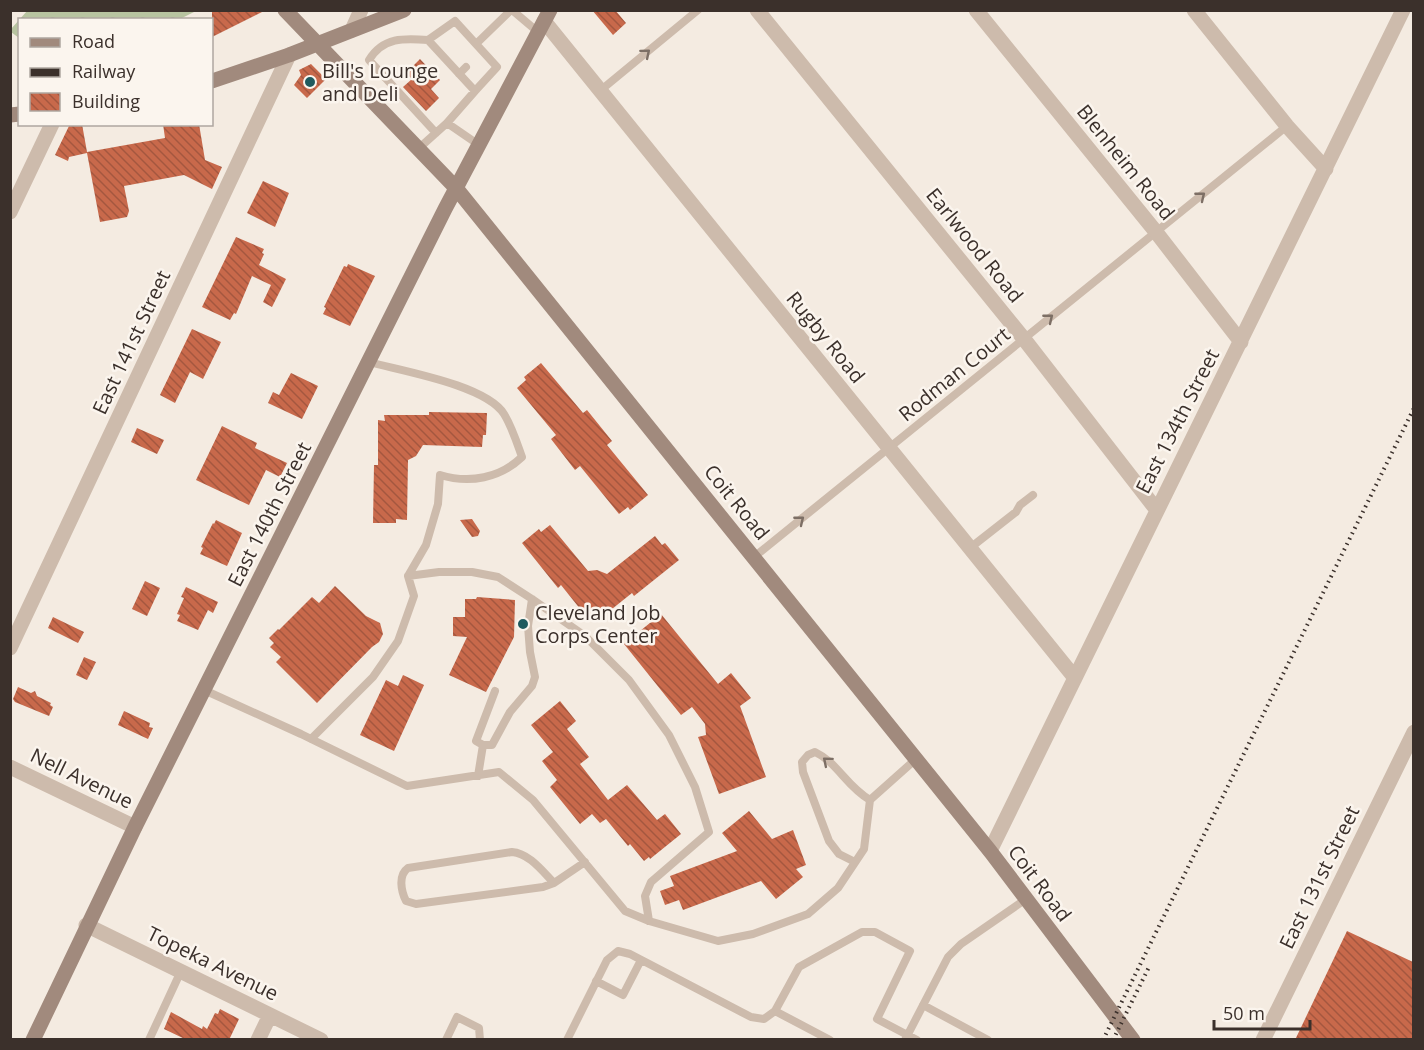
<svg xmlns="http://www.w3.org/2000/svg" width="1424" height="1050" font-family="'Open Sans',sans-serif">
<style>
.park{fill:url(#park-crowns)}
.building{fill:url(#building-back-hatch)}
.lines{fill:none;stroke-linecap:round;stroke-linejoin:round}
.lane{stroke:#cdbbac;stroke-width:8}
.street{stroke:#cdbbac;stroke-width:15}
.secondary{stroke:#a18a7d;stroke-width:15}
.rail{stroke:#3b302b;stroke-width:4;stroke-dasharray:1.5 4.5;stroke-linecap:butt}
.oneway{stroke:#7d6f65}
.poi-dot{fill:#1f5a5e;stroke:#fbf5ee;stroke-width:2}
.labels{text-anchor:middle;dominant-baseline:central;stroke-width:5;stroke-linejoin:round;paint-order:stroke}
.poi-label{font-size:20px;fill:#3b302b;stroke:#fbf5ee;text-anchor:start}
.street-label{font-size:20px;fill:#3b302b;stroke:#fbf5ee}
</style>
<defs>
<pattern id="park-crowns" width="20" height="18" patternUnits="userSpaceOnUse" patternTransform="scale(1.5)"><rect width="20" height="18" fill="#b8c4a0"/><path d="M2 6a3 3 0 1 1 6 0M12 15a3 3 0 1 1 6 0" fill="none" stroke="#97a083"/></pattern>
<pattern id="building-back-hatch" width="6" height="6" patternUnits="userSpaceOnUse" patternTransform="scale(1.5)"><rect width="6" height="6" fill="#c8694b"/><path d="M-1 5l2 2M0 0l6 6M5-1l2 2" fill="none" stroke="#a4573f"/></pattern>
</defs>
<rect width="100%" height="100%" fill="#f4ebe1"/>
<path class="park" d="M27,11V10L196,11L180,19L20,20L19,38L11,32V29Z"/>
<path class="building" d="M212,10H266L212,37Z
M592,10H615L626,23L613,35Z
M420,59L440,80L431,89L439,98L426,111L403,87L412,79L406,73Z
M311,64L326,79L307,98L294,85L301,75L299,70Z
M82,124L87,152L165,138L163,124H199L205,160L222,167L212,189L184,175L124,186L129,211L127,217L100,222L87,153L69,157L68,161L55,155L69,126Z
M263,181L289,193L275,227L247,213Z
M236,237L264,249L262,253L264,254L259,265L286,279L272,307L263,302L271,285L252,276L236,314L234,313L230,320L202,307Z
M348,264L375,276L350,326L323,314L326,308L324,307L344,266L347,267Z
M192,329L221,342L203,379L190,372L175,403L160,395Z
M541,363L583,413L587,410L612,441L607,445L648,495L630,510L628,507L619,514L580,466L575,470L551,439L556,435L517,388L526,380L524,377Z
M291,373L318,386L302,419L268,403L273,392L279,395Z
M429,412L487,413L486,435H483L482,447L423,445L416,456L408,460L407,520L396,519V523H373L374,465H378V420L385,421L384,415H429Z
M222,426L257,443L255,448L287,463L280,477L266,470L249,505L196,480Z
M137,428L164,440L157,454L131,442Z
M472,519L480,531L478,536L472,537L460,520Z
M216,520L242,533L227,566L200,554L203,548L201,547L213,523L214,524Z
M550,525L588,571L597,570L607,574L655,536L662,545L665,543L679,560L634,596L632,593L597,621L593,616L589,620L561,585L558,588L522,543L539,529L541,532Z
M145,581L160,588L147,616L132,609Z
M335,586L366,616L380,623L383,634L379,642L372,647L317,703L276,662L281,657L270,647L274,643L269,638L278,629L279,630L312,597L319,603Z
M186,587L218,602L213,613L208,610L198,630L177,621L180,615L177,614L184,598L181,597Z
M477,597L515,600L514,637L486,692L449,675L467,637L453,636V617H465V599H476Z
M661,614L718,684L731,673L751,698L740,706L766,777L719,794L698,737L706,735L705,724L692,707L681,715L624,644Z
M53,617L84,632L78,643L48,628Z
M84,657L96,662L87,680L76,675Z
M403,675L424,685L394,751L360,735L386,680L398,686Z
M18,687L31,693L35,691L37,696L51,703L50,705L53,707L49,716L15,702L13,699Z
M560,701L576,721L567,729L589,757L580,764L608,800L627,785L657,820L665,814L681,834L650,859L649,857L644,861L630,844L628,846L606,819L600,823L592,814L580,824L550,787L557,780L542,761L553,752L531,725Z
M124,711L150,723L149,727L153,728L148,739L118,725Z
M749,811L772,839L793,830L806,865L796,869L803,877L776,899L761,881L683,910L679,900L665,905L660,891L674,886L670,876L737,851L722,833Z
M1347,931L1413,962V1040H1295Z
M220,1009L239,1019L229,1040H187L164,1029L171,1012L202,1029L203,1026L207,1029L215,1013L218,1014Z"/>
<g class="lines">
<path class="lane" d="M512,10L538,32
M428,40L455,21L497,67L475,91
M476,44L511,10
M459,74L466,67
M601,90L698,10
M436,133L369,60C383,37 404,38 428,40L475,91L447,123
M418,149L447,123L479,145
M970,548L1016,512L1020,505L1033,495
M754,557L1287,126
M408,576L439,572H472L498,577L532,599L585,636L629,680L669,735L695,787L709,832L651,882L645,896L649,921
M204,690L301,734L407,786L499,772L533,800L625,911L649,921L718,941L753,934L808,914L838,888L864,849L870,800L916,759
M311,739L373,677L398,641L414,596L408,576L426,545L438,504L440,475C470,484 500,478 522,457C517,443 512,427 504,414C486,385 402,371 369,362
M483,745L476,741L495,691
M478,776L483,745H492L510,712L532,686L535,677L530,652L528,626L532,599
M855,862L839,854L829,841L803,772L802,762L808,755L815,752C838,763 846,786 870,800
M554,883C543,872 529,853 512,852L408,868C398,875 401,891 406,901L416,904L543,887L554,883L585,862
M596,981L623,995L641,960
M923,1005L988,1040
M775,1011L830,1040
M149,1040L181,971
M446,1040L457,1017L479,1028L480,1040
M567,1040L607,960L618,951L630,954L751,1017L764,1019L775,1011L799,967L862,932H875L910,951L877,1019L917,1040
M905,1040L948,957L961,944L1026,899"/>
<path class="street" d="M757,10L1024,339L1156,509
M976,10L1156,232L1241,342
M1194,10L1287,126L1326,169
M544,21L1075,678
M352,30L361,10
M10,212L52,124
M10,648L289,55
M10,767L135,827
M990,851L1403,10
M86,925L321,1040
M258,1040L270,1015
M1263,1040L1414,732"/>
<path class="secondary" d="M285,10L456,188L990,851L1133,1040
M212,81L289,55L404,10
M10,115L20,114
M33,1040L135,827L445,209L550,10"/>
<path class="rail" d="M1103,1040L1414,408
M1113,1040L1150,965"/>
</g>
<defs><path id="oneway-chevron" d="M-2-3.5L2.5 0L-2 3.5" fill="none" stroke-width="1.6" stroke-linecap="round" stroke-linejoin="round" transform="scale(1.5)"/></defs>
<g class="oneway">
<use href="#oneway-chevron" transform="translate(646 53) rotate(-40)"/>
<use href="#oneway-chevron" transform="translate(1201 196) rotate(-39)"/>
<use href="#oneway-chevron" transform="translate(1049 318) rotate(-39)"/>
<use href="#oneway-chevron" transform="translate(800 520) rotate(-39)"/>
<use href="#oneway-chevron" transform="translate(827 761) rotate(-140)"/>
</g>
<g class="poi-dot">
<circle cx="310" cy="82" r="6"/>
<circle cx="523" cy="624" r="6"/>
</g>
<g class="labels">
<g class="poi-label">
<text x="322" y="70">Bill's Lounge<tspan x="322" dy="23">and Deli</tspan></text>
<text x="535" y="612">Cleveland Job<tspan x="535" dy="23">Corps Center</tspan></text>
</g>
<g class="street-label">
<text transform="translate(1126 162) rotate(51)">Blenheim Road</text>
<text transform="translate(975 245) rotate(51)">Earlwood Road</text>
<text transform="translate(826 337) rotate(51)">Rugby Road</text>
<text transform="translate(131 342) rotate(-65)">East 141st Street</text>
<text transform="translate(954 374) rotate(-39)">Rodman Court</text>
<text transform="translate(1177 421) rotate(-63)">East 134th Street</text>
<text transform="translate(737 502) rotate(51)">Coit Road</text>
<text transform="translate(269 514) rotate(-63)">East 140th Street</text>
<text transform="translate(82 778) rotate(26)">Nell Avenue</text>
<text transform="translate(1319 877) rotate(-64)">East 131st Street</text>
<text transform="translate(1040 883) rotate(53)">Coit Road</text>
<text transform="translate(213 963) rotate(26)">Topeka Avenue</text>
</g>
</g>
<rect width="1424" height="1050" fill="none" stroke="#3b302b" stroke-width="24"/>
<rect x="18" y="18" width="195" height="108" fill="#fbf5ee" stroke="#aea6a0" stroke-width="1.5"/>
<rect x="30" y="38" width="30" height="9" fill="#a18a7d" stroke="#aea6a0" stroke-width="1.5"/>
<text x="72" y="48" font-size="18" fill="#3b302b">Road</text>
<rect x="30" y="68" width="30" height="9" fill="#3b302b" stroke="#aea6a0" stroke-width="1.5"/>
<text x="72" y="78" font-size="18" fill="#3b302b">Railway</text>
<rect x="30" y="93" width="30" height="18" fill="url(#building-back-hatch)" stroke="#aea6a0" stroke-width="1.5"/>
<text x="72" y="108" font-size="18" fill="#3b302b">Building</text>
<path d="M1214 1020v9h96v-9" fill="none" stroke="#3b302b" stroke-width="3"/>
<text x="1223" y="1020" font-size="18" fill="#3b302b" stroke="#fbf5ee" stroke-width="4.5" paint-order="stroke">50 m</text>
</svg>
